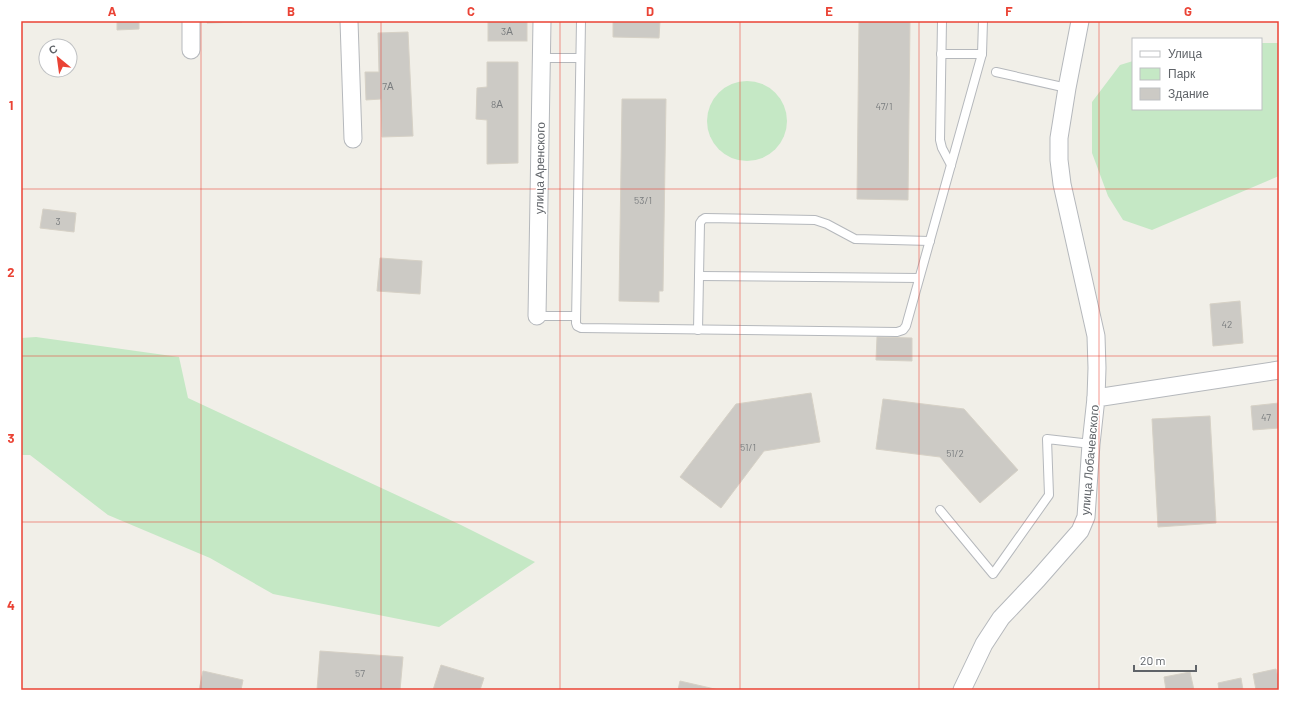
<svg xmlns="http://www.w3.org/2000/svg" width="1300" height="711" font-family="Barlow,sans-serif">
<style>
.green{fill:#c5e8c5}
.building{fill:#cccac5;stroke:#d6d1c6}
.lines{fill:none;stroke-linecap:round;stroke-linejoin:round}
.service-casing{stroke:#b5b8bc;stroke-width:10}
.minor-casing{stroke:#b5b8bc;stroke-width:19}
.service{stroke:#fff;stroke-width:8}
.minor{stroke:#fff;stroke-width:17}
.grid{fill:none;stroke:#ea4335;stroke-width:1;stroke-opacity:0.55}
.labels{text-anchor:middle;stroke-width:3;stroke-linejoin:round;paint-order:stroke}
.number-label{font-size:10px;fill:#7a7d7f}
.street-label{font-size:12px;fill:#5f6368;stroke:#fff}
.neatline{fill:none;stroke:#ea4335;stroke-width:1.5}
.grid-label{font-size:13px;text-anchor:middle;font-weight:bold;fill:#ea4335}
</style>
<rect width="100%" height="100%" fill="#f1efe8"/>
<g class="green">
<path d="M1261 43H1279V176L1152 230 1123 220 1108 196 1092 153V102L1120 65 1133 61V109H1261Z"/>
<circle cx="747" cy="121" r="40"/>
<path d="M36 337 179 357 188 398 461 525 535 562 439 627 273 594 210 558 108 515 30 455H21V338Z"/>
</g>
<g class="building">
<path d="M117 21H139V29L117 30Z"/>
<path d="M207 21H242V22L207 23Z"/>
<rect x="488" y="21" width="39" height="20"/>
<path d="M613 21H660L659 38 613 37Z"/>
<path d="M859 21H910L908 200 857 199Z"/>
<path d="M408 32 413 136 382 137 381 99 366 100 365 72H379L378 33Z"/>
<path d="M487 62H518V163L487 164V120L476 119 477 88 487 87Z"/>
<path d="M622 99H666L663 291H659V302L619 301Z"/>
<path d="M43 209 76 213 74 232 40 228Z"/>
<path d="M380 258 422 261 420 294 377 291Z"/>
<path d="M1240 301 1243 343 1213 346 1210 304Z"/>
<path d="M877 337 912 338V361L876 360Z"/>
<path d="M811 393 820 442 764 451 721 508 680 477 736 404Z"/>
<path d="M883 399 964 409 1018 470 980 503 940 457 876 449Z"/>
<path d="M1279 403V428L1253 430 1251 406Z"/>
<path d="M1210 416 1216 523 1158 527 1152 419Z"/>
<path d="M320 651 403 657 400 690H317Z"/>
<path d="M441 665 484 678 480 690H433Z"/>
<path d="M1276 669 1279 681V690H1256L1253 674Z"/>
<path d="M203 671 243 680 241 690H199Z"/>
<path d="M1190 672 1194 690H1166L1164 677Z"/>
<path d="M1241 678 1243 690H1219L1218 683Z"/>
<path d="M680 681 719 690H678Z"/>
</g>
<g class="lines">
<defs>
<g id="service">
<path d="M581 21 576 323 577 326 581 328 897 332 903 330 906 326 982 54 983 21"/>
<path d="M942 21 940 140 942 148 951 165"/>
<path d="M941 54H982"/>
<path d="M542 58H580"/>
<path d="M996 72 1067 88"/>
<path d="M699 276 919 278"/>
<path d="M537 316H576"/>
<path d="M698 330 700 223 702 220 705 218 815 220 827 224 855 239 930 241"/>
<path d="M940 510 993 574 1049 495 1047 439 1091 444"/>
</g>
<g id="minor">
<path d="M191 21V50"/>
<path d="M349 21 353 139"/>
<path d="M1080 21 1067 88 1059 138V160L1062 184 1096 336 1097 368 1096 398"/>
<path d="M537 316 542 21"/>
<path d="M962 690 984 644 1001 618 1037 580 1080 531 1086 517 1091 444 1096 398 1279 370"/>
</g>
</defs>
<use href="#service" class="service-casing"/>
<use href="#minor" class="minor-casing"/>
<use href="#service" class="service"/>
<use href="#minor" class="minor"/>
</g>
<path class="grid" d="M201 21V690M381 21V690M560 21V690M740 21V690M919 21V690M1099 21V690M21 189H1279M21 356H1279M21 522H1279"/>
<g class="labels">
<g class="number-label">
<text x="507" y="35">3А</text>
<text x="388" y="90">7А</text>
<text x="497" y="108">8А</text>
<text x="884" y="110">47/1</text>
<text x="643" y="204">53/1</text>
<text x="58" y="225">3</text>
<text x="1227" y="328">42</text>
<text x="1266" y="421">47</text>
<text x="748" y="451">51/1</text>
<text x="955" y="457">51/2</text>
<text x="360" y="677">57</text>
</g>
<g class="street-label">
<text transform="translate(540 168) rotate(-89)" y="4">улица Аренского</text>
<text transform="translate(1090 460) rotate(-85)" y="4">улица Лобачевского</text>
</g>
</g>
<rect width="1300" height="711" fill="none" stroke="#ffffff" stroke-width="44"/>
<rect x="1132" y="38" width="130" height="72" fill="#ffffff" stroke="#bfc1c3"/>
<rect x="1140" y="51" width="20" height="6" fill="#ffffff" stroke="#bfc1c3"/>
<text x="1168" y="58" font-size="12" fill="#5f6368">Улица</text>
<rect x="1140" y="68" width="20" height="12" fill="#c5e8c5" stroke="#bfc1c3"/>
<text x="1168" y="78" font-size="12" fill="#5f6368">Парк</text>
<rect x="1140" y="88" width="20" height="12" fill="#cccac5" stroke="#bfc1c3"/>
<text x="1168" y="98" font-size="12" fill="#5f6368">Здание</text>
<g transform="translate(58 58) rotate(331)"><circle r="19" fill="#ffffff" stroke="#bfc1c3"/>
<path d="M0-3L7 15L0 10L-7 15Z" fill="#ea4335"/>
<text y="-6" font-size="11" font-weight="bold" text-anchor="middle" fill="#5f6368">С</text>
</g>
<path d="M1134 665v6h62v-6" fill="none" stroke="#5f6368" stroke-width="2"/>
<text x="1140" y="665" font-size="12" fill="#5f6368" stroke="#ffffff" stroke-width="3" paint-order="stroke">20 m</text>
<rect x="22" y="22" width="1256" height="667" class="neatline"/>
<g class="grid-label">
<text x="112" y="16">A</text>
<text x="291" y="16">B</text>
<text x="471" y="16">C</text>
<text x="650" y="16">D</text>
<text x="829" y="16">E</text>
<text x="1009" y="16">F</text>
<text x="1188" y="16">G</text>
<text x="11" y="110">1</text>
<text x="11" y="277">2</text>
<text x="11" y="443">3</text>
<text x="11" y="610">4</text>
</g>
</svg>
